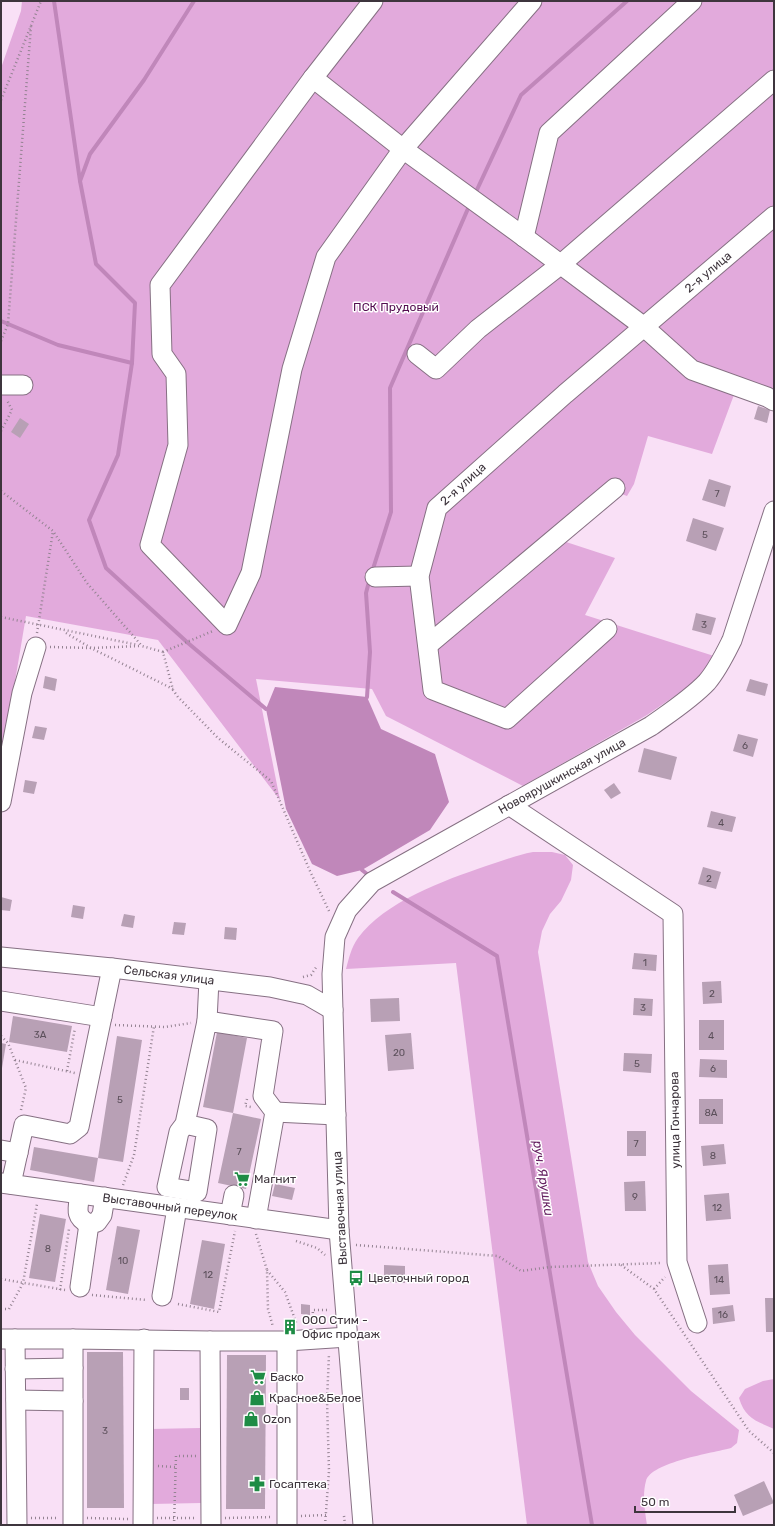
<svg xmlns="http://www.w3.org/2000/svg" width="775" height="1526" font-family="Rubik,sans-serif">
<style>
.green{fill:#e2aadc}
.water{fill:#c087ba}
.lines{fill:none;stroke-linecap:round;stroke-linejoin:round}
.stream{stroke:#c087ba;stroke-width:4}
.building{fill:#b8a0b5}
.minor-casing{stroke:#867083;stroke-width:21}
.path{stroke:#948392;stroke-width:2.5;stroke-dasharray:1 3;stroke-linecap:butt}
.minor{stroke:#fff;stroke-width:19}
.labels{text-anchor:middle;stroke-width:3;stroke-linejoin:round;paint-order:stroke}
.number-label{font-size:10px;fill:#5c505b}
.street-label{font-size:12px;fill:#3e353d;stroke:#fff}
.park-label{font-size:12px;fill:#520b4f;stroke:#fff}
.poi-label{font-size:12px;fill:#3e353d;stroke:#fff;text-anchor:start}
.water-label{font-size:13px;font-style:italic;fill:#682464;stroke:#fff}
</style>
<rect width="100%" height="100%" fill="#f9e0f6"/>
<g class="green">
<path d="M22 1H774V407L735 392 712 454 648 436 634 484 627 496 616 492 560 540 615 558 585 615 714 656 695 682 647 715 523 786 386 716 372 689 256 679 280 800 158 640 26 616 1 764V68L21 11Z"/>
<path d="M533 852H552L565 855 573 865 571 880 561 901 550 914 542 931 538 952 588 1262 598 1286 616 1312 635 1335 691 1391 739 1430 737 1443 731 1448C713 1453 651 1462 646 1481 642 1495 645 1512 647 1525H527L456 963 346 969C349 958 351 948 358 938 384 902 445 880 486 866 502 861 517 855 533 852Z"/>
<path d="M774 1379V1429C756 1421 745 1418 739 1398L745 1389 763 1381Z"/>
<path d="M200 1428 201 1503 151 1504 150 1429Z"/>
</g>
<path class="water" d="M275 687 367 697 381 729 435 754 449 802 430 830 362 870 337 876 312 864 286 809 266 709Z"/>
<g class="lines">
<g class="stream">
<path d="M54 1 80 181"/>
<path d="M194 1 144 80 90 154 80 181 96 264 135 303 132 363 118 455 89 520 106 568 188 643 266 709"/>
<path d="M475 194 521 95 627 1"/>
<path d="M1 321 58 345 132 363"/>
<path d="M372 572 391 512 390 388 470 204"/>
<path d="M367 697 370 652 366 593 370 578"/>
<path d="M362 870 367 874"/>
<path d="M393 892 497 956 592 1525"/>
</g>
</g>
<g class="building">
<path d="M758 406 770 410 767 423 754 419Z"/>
<path d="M20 418 29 424 20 438 11 432Z"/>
<path d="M709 479 731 486 725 507 702 500Z"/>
<path d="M693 518 724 528 716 551 686 541Z"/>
<path d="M696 613 716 618 711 635 692 630Z"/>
<path d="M45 676 57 679 55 691 43 688Z"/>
<path d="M750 679 768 684 765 696 746 691Z"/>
<path d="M35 726 47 728 44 740 32 738Z"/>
<path d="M738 734 758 739 753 757 733 751Z"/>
<path d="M644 748 677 757 671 780 638 772Z"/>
<path d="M25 780 37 782 34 794 23 792Z"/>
<path d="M614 783 621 793 611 799 604 790Z"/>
<path d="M711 811 736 817 732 832 707 827Z"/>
<path d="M703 867 721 872 716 889 698 884Z"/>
<path d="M1 897 12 900 10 911 1 910Z"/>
<path d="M73 905 85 907 83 919 71 917Z"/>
<path d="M124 914 135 916 133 928 121 926Z"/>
<path d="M174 922 186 923 184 935 172 934Z"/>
<path d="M225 927 237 928 236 940 224 939Z"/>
<path d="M634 953 657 955 656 971 632 969Z"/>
<path d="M721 981 722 1003 703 1004 702 982Z"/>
<path d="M399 998 400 1021 371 1022 370 999Z"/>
<path d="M634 998 653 999 652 1016 633 1015Z"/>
<path d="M13 1016 72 1026 67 1052 9 1042Z"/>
<rect x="699" y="1020" width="25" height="30"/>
<path d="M217 1032 247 1038 233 1113 203 1107Z"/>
<path d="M411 1033 414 1069 388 1071 385 1035Z"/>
<path d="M117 1036 142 1040 123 1162 98 1158 94 1182 30 1170 34 1147 98 1158Z"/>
<path d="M1 1043 6 1044 2 1068H1Z"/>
<path d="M624 1053 652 1054 651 1073 623 1071Z"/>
<path d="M700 1059 727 1060V1078L699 1077Z"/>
<rect x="699" y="1099" width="24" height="25"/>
<path d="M233 1113 261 1119 246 1189 218 1183Z"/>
<rect x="627" y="1131" width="19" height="25"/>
<path d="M724 1144 726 1164 703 1166 701 1146Z"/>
<path d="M645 1181 646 1211H625L624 1182Z"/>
<path d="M275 1184 295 1188 292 1200 272 1196Z"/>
<path d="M729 1193 731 1219 706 1221 704 1195Z"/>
<path d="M40 1214 66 1219 55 1282 29 1278Z"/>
<path d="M117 1226 140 1230 128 1294 106 1290Z"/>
<path d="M202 1240 225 1244 214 1309 190 1304Z"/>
<path d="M728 1264 730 1294 710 1295 708 1265Z"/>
<path d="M384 1265 405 1266V1283L384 1282Z"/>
<path d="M765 1298H774V1332H766Z"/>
<path d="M301 1304 310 1305V1315L301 1314Z"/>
<path d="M733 1305 735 1321 713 1324 712 1308Z"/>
<path d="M284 1321H295V1334H285Z"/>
<path d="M87 1352H123L124 1508H87Z"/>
<path d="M227 1355H266L265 1509H226Z"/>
<rect x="180" y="1388" width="9" height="12"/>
<path d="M764 1481 774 1503 743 1516 734 1495Z"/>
</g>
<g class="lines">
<defs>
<g id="minor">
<path d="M373 1 313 78 160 285 162 354 176 374 178 445 150 545 227 625 251 573 292 369 326 257 403 149 532 1"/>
<path d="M313 78 403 149 524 237 643 326 692 370 767 397 774 401"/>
<path d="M524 237 549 133 692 1"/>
<path d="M417 354 436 369 478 329 560 265 774 80"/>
<path d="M1 385H23"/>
<path d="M375 577 419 576"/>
<path d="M607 629 507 719 433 690 419 576 437 508 565 394 774 216"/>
<path d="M428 645 615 488"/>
<path d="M1 802 22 693 36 647"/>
<path d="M509 805 673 914 677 1262 697 1323"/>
<path d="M1 957 112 968 270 987 307 995 333 1010"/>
<path d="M1 1001 102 1017"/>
<path d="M207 1021 209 980"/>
<path d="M275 1112 336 1115"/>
<path d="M185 1124 179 1132 167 1187 197 1192 207 1129 185 1124 207 1021 273 1031 263 1096 275 1112 256 1219"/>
<path d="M1 1150 18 1153"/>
<path d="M1 1183 339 1230"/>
<path d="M11 1184 24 1125 70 1134 79 1127 112 968"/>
<path d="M80 1194C78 1208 74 1217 89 1224L97 1222 102 1215 105 1197"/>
<path d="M230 1215 234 1195"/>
<path d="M80 1287 89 1224"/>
<path d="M162 1296 177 1208"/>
<path d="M1 1339H73"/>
<path d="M15 1339 17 1525"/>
<path d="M210 1341 211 1525"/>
<path d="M15 1369 73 1368"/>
<path d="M16 1400 73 1401"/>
<path d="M73 1525V1339L210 1341H287L348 1337"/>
<path d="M143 1525 144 1339"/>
<path d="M287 1525V1341"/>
<path d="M363 1525 339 1230 332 974 335 937 347 910 372 882 651 726C669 713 691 699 707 682 718 669 725 654 732 640L774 511"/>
</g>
</defs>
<use href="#minor" class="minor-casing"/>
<g class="path">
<path d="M1 100 41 1"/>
<path d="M1 341 8 324 31 26"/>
<path d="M1 431 12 410 7 400"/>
<path d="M1 491 53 531 87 583 142 646 163 652 173 690 178 697 218 738 271 781 310 871 329 911"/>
<path d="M1 617 138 645"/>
<path d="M37 633 53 531"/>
<path d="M66 633 91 648 173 689"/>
<path d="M50 647 91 648 141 646"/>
<path d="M163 652 213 631"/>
<path d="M303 977 311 975 317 966"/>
<path d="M115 1025 165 1027 191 1023"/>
<path d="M1 1036 8 1043 26 1088 21 1110"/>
<path d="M15 1060 75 1073"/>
<path d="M67 1071 75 1028"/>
<path d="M247 1099 245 1106 251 1107"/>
<path d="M123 1185 134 1155 154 1026"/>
<path d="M256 1234 267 1270 268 1309 273 1327"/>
<path d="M296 1241 317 1248 325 1255"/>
<path d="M356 1245 498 1256 521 1271 550 1267 662 1263"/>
<path d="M621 1265 654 1289 749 1431 774 1453"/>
<path d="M267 1270 285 1292 297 1325"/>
<path d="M1 1279 65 1290"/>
<path d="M654 1289 665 1277"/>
<path d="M60 1290 69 1229"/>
<path d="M92 1295 147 1300"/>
<path d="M178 1304 219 1312 235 1231"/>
<path d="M1 1309H9L23 1283 37 1204"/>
<path d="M312 1325 313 1310H330"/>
<path d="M158 1466 176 1467"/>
<path d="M301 1516 326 1515"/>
<path d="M344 1516 345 1525"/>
<path d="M31 1518H58"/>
<path d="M87 1518 128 1519"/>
<path d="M157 1518H196"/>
<path d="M225 1518 272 1517"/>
<path d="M174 1525 176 1456H196"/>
<path d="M325 1525 329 1471 327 1400 329 1354"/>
</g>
<use href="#minor" class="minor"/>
</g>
<defs>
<symbol id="supermarket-bare" viewBox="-9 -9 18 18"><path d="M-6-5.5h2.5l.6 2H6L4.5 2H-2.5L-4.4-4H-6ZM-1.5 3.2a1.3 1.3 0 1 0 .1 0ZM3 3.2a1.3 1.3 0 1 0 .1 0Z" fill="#1e8c45" stroke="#fff" stroke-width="2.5" paint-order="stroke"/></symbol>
<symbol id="bus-bare" viewBox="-9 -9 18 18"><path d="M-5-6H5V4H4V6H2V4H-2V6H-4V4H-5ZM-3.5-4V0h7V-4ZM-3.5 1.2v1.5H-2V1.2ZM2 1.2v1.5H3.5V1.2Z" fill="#1e8c45" stroke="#fff" stroke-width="2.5" paint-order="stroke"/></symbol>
<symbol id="building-bare" viewBox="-9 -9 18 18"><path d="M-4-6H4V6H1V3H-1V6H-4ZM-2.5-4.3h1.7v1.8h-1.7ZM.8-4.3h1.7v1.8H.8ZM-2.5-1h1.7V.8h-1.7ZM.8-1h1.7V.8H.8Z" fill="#1e8c45" stroke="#fff" stroke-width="2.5" paint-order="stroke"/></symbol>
<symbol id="shop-bare" viewBox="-9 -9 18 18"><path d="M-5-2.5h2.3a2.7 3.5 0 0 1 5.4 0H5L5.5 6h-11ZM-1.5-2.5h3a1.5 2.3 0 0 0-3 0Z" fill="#1e8c45" stroke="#fff" stroke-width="2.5" paint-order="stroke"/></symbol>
<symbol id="pharmacy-bare" viewBox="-9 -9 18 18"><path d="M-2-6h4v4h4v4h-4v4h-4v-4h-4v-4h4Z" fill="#1e8c45" stroke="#fff" stroke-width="2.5" paint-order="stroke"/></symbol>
</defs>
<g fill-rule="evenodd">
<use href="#supermarket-bare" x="231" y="1168" width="22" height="22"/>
<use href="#bus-bare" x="345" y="1267" width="22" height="22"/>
<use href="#building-bare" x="279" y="1316" width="22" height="22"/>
<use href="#supermarket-bare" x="247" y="1366" width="22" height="22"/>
<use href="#shop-bare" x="246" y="1387" width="22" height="22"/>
<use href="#shop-bare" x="240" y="1408" width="22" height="22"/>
<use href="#pharmacy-bare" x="246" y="1473" width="22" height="22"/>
</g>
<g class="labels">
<g class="number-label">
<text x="717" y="497">7</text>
<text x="705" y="538">5</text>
<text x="704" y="628">3</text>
<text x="745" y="749">6</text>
<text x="721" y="826">4</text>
<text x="709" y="882">2</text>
<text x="645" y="966">1</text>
<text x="712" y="997">2</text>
<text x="643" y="1011">3</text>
<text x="40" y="1038">3А</text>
<text x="711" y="1039">4</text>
<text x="399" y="1056">20</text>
<text x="637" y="1067">5</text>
<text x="713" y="1072">6</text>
<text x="120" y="1103">5</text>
<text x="711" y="1116">8А</text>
<text x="636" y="1147">7</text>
<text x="239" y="1155">7</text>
<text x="713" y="1159">8</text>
<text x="635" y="1200">9</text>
<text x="717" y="1211">12</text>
<text x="48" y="1252">8</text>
<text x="123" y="1264">10</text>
<text x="208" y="1278">12</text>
<text x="719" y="1283">14</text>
<text x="723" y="1318">16</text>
<text x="105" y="1434">3</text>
</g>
<g class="street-label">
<text transform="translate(708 272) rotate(-40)" y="4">2-я улица</text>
<text transform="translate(463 484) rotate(-42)" y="4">2-я улица</text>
<text transform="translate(562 776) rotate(-29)" y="4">Новоярушкинская улица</text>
<text transform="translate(169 975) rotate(7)" y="4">Сельская улица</text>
<text transform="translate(675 1120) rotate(-91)" y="4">улица Гончарова</text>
<text transform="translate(170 1207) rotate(8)" y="4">Выставочный переулок</text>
<text transform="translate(340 1208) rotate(-93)" y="4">Выставочная улица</text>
</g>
<g class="park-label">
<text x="396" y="311">ПСК Прудовый</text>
</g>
<g class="poi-label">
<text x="254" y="1183">Магнит</text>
<text x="368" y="1282">Цветочный город</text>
<text x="302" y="1324">ООО Стим -<tspan x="302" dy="14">Офис продаж</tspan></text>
<text x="270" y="1381">Баско</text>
<text x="269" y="1402">Красное&amp;Белое</text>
<text x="263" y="1423">Ozon</text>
<text x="269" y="1488">Госаптека</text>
</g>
<g class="water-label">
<text transform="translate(544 1178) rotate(81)" y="5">руч. Ярушки</text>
</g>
</g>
<rect width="775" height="1526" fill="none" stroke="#3e353d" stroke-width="4"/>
<path d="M635 1506v6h100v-6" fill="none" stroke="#3e353d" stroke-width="2"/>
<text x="641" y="1506" font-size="12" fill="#3e353d" stroke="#ffffff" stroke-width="3" paint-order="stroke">50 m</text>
</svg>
